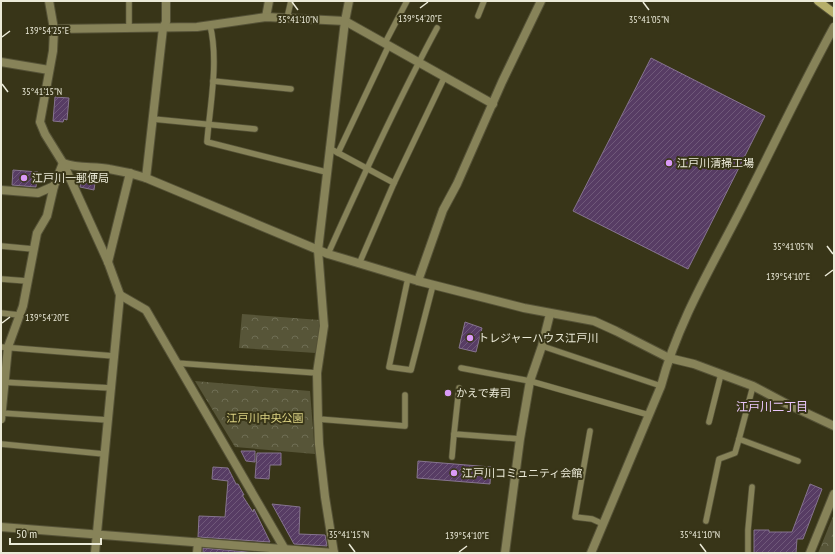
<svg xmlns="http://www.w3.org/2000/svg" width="835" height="554" font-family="'PT Sans Narrow','Noto Sans JP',sans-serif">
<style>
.park{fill:url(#park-crowns)}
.building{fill:url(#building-hatch);stroke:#86748f}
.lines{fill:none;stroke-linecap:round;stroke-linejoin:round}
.service-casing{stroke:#555237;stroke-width:7}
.minor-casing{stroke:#555237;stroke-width:10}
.tertiary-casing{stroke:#555237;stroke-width:10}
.secondary-casing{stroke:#555237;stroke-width:10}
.service{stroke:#878359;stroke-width:5.5}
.minor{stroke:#878359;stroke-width:8}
.tertiary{stroke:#878359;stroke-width:8}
.secondary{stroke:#b6af6a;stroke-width:8}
.ticks{fill:none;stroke:#ebead8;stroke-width:1.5}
.poi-dot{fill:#da9af7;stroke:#383518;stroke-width:1.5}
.labels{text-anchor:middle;stroke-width:4;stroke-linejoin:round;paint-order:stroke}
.poi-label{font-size:11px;fill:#ebead8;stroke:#383518;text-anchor:start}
.park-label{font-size:11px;fill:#dcd383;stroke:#383518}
.neighbourhood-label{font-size:12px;fill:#e9c6fa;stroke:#383518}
.ticks-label{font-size:10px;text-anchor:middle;fill:#ebead8;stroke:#383518;stroke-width:4;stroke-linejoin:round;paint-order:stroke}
</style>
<defs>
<pattern id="park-crowns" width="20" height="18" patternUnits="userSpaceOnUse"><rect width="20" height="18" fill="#575538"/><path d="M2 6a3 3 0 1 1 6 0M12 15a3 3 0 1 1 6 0" fill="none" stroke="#6f6e54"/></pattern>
<pattern id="building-hatch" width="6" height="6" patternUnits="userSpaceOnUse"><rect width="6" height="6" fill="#573c64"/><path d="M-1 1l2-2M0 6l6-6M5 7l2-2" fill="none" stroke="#6f5879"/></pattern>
</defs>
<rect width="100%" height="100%" fill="#383518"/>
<g class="park">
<path d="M242 314 320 320 316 353 239 348Z"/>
<path d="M195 381 310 391 315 454 235 447Z"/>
<path d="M834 514V553H818Z"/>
</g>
<g class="building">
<path d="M651 58 765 116 688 269 573 211Z"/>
<path d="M55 97 69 98 67 120 64 119 63 122 53 121Z"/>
<path d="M13 170 38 172 36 187 12 185Z"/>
<path d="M83 174 96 176 94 190 80 187Z"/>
<path d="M465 322 482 328 476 352 459 348Z"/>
<path d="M241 451H255V462L246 461Z"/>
<path d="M257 453H281V465H270L269 479 255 478Z"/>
<path d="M418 461 491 467 490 484 417 478Z"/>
<path d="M213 467 228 468 236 484H238L244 495H242L253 512 254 509 270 542 198 537 199 516 225 517 228 481 212 479Z"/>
<path d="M810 484 822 489 803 539H797L796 553H754V530H769V532H792Z"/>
<path d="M272 504 300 507 299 534 325 535 327 546 294 544Z"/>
<path d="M203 548 258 553H203Z"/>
</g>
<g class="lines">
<defs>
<g id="service">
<path d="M129 1V28"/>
<path d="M478 16 484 1"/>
<path d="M287 18 291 1"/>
<path d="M210 25C219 61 210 105 207 142L326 172"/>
<path d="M385 43 407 1"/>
<path d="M213 81 291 89"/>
<path d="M153 119 255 129"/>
<path d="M329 148 394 183"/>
<path d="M338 153 389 45"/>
<path d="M1 246 33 249"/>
<path d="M328 254C362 178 397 102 437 28"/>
<path d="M359 264 394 183 445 76"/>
<path d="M408 278 389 367 411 370 433 285"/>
<path d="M1 279 27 281"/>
<path d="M1 313 19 315"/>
<path d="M542 346 661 386"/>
<path d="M1 347 114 356"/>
<path d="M176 363 317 373"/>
<path d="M461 368 530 381 649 415"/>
<path d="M1 382 111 388"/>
<path d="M753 386 739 439 798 461"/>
<path d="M1 413 108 420"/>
<path d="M318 419 405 426V395"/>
<path d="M709 422 721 374"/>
<path d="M590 431 575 517 592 519 603 524"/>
<path d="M454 434 459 388"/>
<path d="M1 444 104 454"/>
<path d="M452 457 454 434 520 439"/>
<path d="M706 521 719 459 735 453 739 439"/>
<path d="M748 553V530L752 487"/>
</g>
<g id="minor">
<path d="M49 1 54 29 53 51 40 122 45 134 63 163 108 262 120 295 146 310 287 553"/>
<path d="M266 17 269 1"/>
<path d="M54 29 197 27 266 17 345 21 493 104"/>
<path d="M1 62 49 70"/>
<path d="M146 178 163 28 166 22V1"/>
<path d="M1 190 38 193 54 186"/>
<path d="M108 262 130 173"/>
<path d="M418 281 443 210 457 184 502 82 541 1"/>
<path d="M1 419 8 347 23 306 37 233 47 216 54 186 63 163C78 169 94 166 109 169 122 171 134 174 146 178L328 254 418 281 524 308 594 321 616 331 669 358 694 364 753 386 787 404 834 426"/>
<path d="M1 527 334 553"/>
<path d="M95 553 120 295"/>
<path d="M197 553 198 542"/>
<path d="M334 553 325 497 319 444 318 419 317 373 324 326 318 250 345 21 349 1"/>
<path d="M505 553 520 439 530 381 542 346 550 314"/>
</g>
<g id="tertiary">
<path d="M591 553 661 386C677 325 709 271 738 215 770 153 800 89 834 27"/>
<path d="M810 553 834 494"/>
</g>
<path id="secondary" d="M818 1 834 13"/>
</defs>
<use href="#service" class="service-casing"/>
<use href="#minor" class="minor-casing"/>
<use href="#tertiary" class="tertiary-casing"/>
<use href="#secondary" class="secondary-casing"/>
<use href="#service" class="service"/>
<use href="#minor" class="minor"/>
<use href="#tertiary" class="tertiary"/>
<use href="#secondary" class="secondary"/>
</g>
<path class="ticks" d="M292 2 298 10M643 2 649 10M420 8 428 2M2 37 10 31M2 84 8 92M827 246 833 254M825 276 833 270M2 323 10 317M349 544 355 552M700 544 706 552M459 552 467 546"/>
<g class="poi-dot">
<circle cx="669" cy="163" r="4"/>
<circle cx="24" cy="178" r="4"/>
<circle cx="470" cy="338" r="4"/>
<circle cx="448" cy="393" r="4"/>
<circle cx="454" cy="473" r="4"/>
</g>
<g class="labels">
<g class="poi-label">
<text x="677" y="167">江戸川清掃工場</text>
<text x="32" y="182">江戸川一郵便局</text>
<text x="478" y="342">トレジャーハウス江戸川</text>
<text x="456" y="397">かえで寿司</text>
<text x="462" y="477">江戸川コミュニティ会館</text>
</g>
<g class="park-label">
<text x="265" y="422">江戸川中央公園</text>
</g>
<g class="neighbourhood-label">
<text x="772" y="411">江戸川二丁目</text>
</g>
</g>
<g class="ticks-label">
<text x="420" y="22">139°54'20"E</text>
<text x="298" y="23">35°41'10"N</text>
<text x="649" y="23">35°41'05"N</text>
<text x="47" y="34">139°54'25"E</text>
<text x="42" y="95">35°41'15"N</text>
<text x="793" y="250">35°41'05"N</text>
<text x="788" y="280">139°54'10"E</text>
<text x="47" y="321">139°54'20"E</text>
<text x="349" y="538">35°41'15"N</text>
<text x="700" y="538">35°41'10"N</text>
<text x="467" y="539">139°54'10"E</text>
</g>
<rect width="835" height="554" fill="none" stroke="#ebead8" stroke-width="4"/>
<path d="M10 538v6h91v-6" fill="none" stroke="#ebead8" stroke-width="2"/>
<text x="16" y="538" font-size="12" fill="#ebead8" stroke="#383518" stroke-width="3" paint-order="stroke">50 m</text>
</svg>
